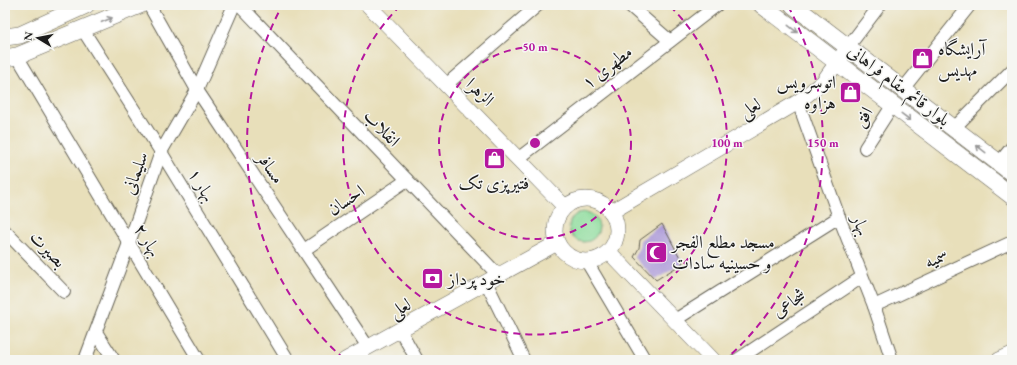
<svg xmlns="http://www.w3.org/2000/svg" width="1017" height="365" font-family="'EB Garamond',Amiri,serif">
<style>
.green{fill:#8adb9a;stroke:#537c5b}
.building{fill:#ac9ad8}
.lines{fill:none;stroke-linecap:round;stroke-linejoin:round}
.minor-casing{stroke:#636053;stroke-width:14}
.tertiary-casing{stroke:#636053;stroke-width:16}
.secondary-casing{stroke:#636053;stroke-width:18}
.minor{stroke:#fff;stroke-width:12}
.tertiary{stroke:#fff;stroke-width:15}
.secondary{stroke:#fff;stroke-width:17}
.oneway{stroke:#999}
.ring{fill:none;stroke:#b5179e;stroke-width:2;stroke-dasharray:7 5}
.labels{text-anchor:middle;stroke-width:3;stroke-linejoin:round;paint-order:stroke}
.poi-label{font-size:18px;fill:#1c1c1c;stroke:#f6f6f2;text-anchor:start}
.street-label{font-size:18px;fill:#1c1c1c;stroke:#f6f6f2}
.centre{fill:#b5179e;stroke:#f6f6f2;stroke-width:2}
.ring-label{font-size:12px;text-anchor:middle;font-weight:bold;fill:#b5179e;stroke:#f6f6f2;stroke-width:3;stroke-linejoin:round;paint-order:stroke}
</style>
<rect width="100%" height="100%" fill="#f6f6f2"/>
<filter id="ink" filterUnits="userSpaceOnUse"><feTurbulence type="fractalNoise" baseFrequency=".025" numOctaves="2"/><feDisplacementMap in="SourceGraphic" scale="8" xChannelSelector="R" yChannelSelector="G"/><feConvolveMatrix kernelMatrix="1 2 1 2 8 2 1 2 1" color-interpolation-filters="sRGB"/></filter>
<filter id="wash" filterUnits="userSpaceOnUse"><feTurbulence type="fractalNoise" baseFrequency=".012" numOctaves="4" result="noise"/><feDisplacementMap in="SourceGraphic" scale="16" xChannelSelector="R" yChannelSelector="G"/><feGaussianBlur stdDeviation="0.9" result="paint"/><feColorMatrix in="noise" values="0 0 0 0 0 0 0 0 0 0 0 0 0 0 0 0 0 1.4 0 .05"/><feComposite in="paint" operator="in"/></filter>
<g filter="url(#wash)">
<rect width="100%" height="100%" fill="#e8dfba"/>
<circle class="green" cx="584" cy="227" r="15"/>
<g id="blocks">
<path class="building" d="M662 224 683 263 656 280 634 257 639 248 640 240Z"/>
</g>
</g>
<g filter="url(#ink)">
<use href="#blocks" fill-opacity="0" stroke="#636053" stroke-width="1"/>
<g class="lines">
<defs>
<g id="minor">
<path d="M149 5 197 90 368 347"/>
<path d="M240 5 498 275"/>
<path d="M629 5 670 41"/>
<path d="M83 30 161 152 288 360"/>
<path d="M848 47 880 5"/>
<path d="M17 56 199 360"/>
<path d="M446 85 538 5"/>
<path d="M903 89 970 5"/>
<path d="M798 102 839 217 874 306 892 360"/>
<path d="M954 128 1012 70"/>
<path d="M865 148 892 106"/>
<path d="M519 158 717 5"/>
<path d="M999 163 1012 147"/>
<path d="M5 231 64 292"/>
<path d="M304 250 407 180"/>
<path d="M587 262 645 360"/>
<path d="M486 282 524 360"/>
<path d="M874 306 1012 242"/>
<path d="M675 320 839 217"/>
<path d="M400 330 417 360"/>
<path d="M96 332 114 360"/>
<path d="M85 360 129 243 161 152 197 90 234 5"/>
<path d="M737 360 862 277"/>
</g>
<g id="tertiary">
<path d="M368 5 565 207"/>
<circle cx="586" cy="230" r="31"/>
<path d="M611 212 798 102 823 82 848 47"/>
<path d="M609 252 713 360"/>
<path d="M345 360 557 243"/>
<path d="M999 360 1012 354"/>
</g>
<g id="secondary">
<path d="M762 5 1012 196"/>
<path d="M793 5 1012 173"/>
<path d="M5 37 20 35 86 5"/>
<path d="M5 58 17 56 140 5"/>
</g>
</defs>
<use href="#minor" class="minor-casing"/>
<use href="#tertiary" class="tertiary-casing"/>
<use href="#secondary" class="secondary-casing"/>
<use href="#minor" class="minor"/>
<use href="#tertiary" class="tertiary"/>
<use href="#secondary" class="secondary"/>
</g>
<defs><path id="oneway-shaft" d="M-6 0H5M1.5-3L5.5 0L1.5 3" fill="none" stroke-width="1.6" stroke-linecap="round" stroke-linejoin="round"/></defs>
<g class="oneway">
<use href="#oneway-shaft" transform="translate(107 20) rotate(-23)"/>
<use href="#oneway-shaft" transform="translate(793 29) rotate(38)"/>
<use href="#oneway-shaft" transform="translate(906 117) rotate(37)"/>
<use href="#oneway-shaft" transform="translate(981 149) rotate(-142)"/>
</g>
</g>
<g class="ring">
<circle cx="535" cy="143" r="96"/>
<path d="M670 6A192 192 0 1 1 400 6"/>
<path d="M344 359A288 288 0 0 1 282 6M788 6A288 288 0 0 1 726 359"/>
</g>
<defs>
<symbol id="shop-square" viewBox="-11 -11 22 22"><rect x="-9" y="-9" width="18" height="18" rx="4" fill="#b5179e" stroke="#f6f6f2"/><path d="M-5-2.5h2.3a2.7 3.5 0 0 1 5.4 0H5L5.5 6h-11ZM-1.5-2.5h3a1.5 2.3 0 0 0-3 0Z" fill="#fff"/></symbol>
<symbol id="mosque-square" viewBox="-11 -11 22 22"><rect x="-9" y="-9" width="18" height="18" rx="4" fill="#b5179e" stroke="#f6f6f2"/><path d="M3.5-4.9A6 6 0 1 0 3.5 4.9A5 5 0 1 1 3.5-4.9Z" fill="#fff"/></symbol>
<symbol id="bank-square" viewBox="-11 -11 22 22"><rect x="-9" y="-9" width="18" height="18" rx="4" fill="#b5179e" stroke="#f6f6f2"/><path d="M-6-4H6V4H-6ZM0-2.3a2.3 2.3 0 1 0 0 4.6a2.3 2.3 0 1 0 0-4.6Z" fill="#fff"/></symbol>
</defs>
<g fill-rule="evenodd">
<use href="#shop-square" x="910" y="46" width="25" height="25"/>
<use href="#shop-square" x="838" y="80" width="25" height="25"/>
<use href="#shop-square" x="482" y="146" width="25" height="25"/>
<use href="#mosque-square" x="644" y="240" width="25" height="25"/>
<use href="#bank-square" x="420" y="266" width="25" height="25"/>
</g>
<g class="labels">
<g class="poi-label">
<text x="938" y="55">آرایشگاه<tspan x="938" dy="21">مهدیس</tspan></text>
<text x="836" y="88" text-anchor="end">اتوسرویس<tspan x="836" dy="21">هزاوه</tspan></text>
<text x="494" y="189" text-anchor="middle">فتیرپزی تک</text>
<text x="672" y="248">مسجد مطلع الفجر<tspan x="672" dy="21">و حسینیه سادات</tspan></text>
<text x="448" y="285">خود پرداز</text>
</g>
<g class="street-label">
<text transform="translate(607 67) rotate(-38)" y="6">مطهری ۱</text>
<text transform="translate(899 85) rotate(37)" y="6">بلوار قائم مقام فراهانی</text>
<text transform="translate(480 92) rotate(45)" y="6">الزهرا</text>
<text transform="translate(750 108) rotate(-31)" y="6">لعلی</text>
<text transform="translate(863 117) rotate(-58)" y="6">افق</text>
<text transform="translate(382 128) rotate(46)" y="6">انقلاب</text>
<text transform="translate(271 168) rotate(56)" y="6">مسافر</text>
<text transform="translate(135 173) rotate(-70)" y="6">سلیمانی</text>
<text transform="translate(202 185) rotate(59)" y="6">بهار ۱</text>
<text transform="translate(346 200) rotate(-34)" y="6">احسان</text>
<text transform="translate(861 225) rotate(69)" y="6">بهار</text>
<text transform="translate(148 240) rotate(59)" y="6">بهار ۲</text>
<text transform="translate(48 249) rotate(46)" y="6">بصیرت</text>
<text transform="translate(936 258) rotate(-25)" y="6">سمیه</text>
<text transform="translate(789 303) rotate(-34)" y="6">شجاعی</text>
<text transform="translate(400 308) rotate(-29)" y="6">لعلی</text>
</g>
</g>
<circle cx="535" cy="143" r="6" class="centre"/>
<g class="ring-label">
<text x="535" y="51">50 m</text>
<text x="727" y="147">100 m</text>
<text x="823" y="147">150 m</text>
</g>
<rect width="1017" height="365" fill="none" stroke="#f6f6f2" stroke-width="20"/>
<g transform="translate(38 38) rotate(280)" stroke="#f6f6f2" stroke-width="3" paint-order="stroke">
<path d="M0-3L7 15L0 10L-7 15Z" fill="#1c1c1c"/>
<text y="-6" font-size="11" font-weight="bold" text-anchor="middle" fill="#1c1c1c">N</text>
</g>
</svg>
